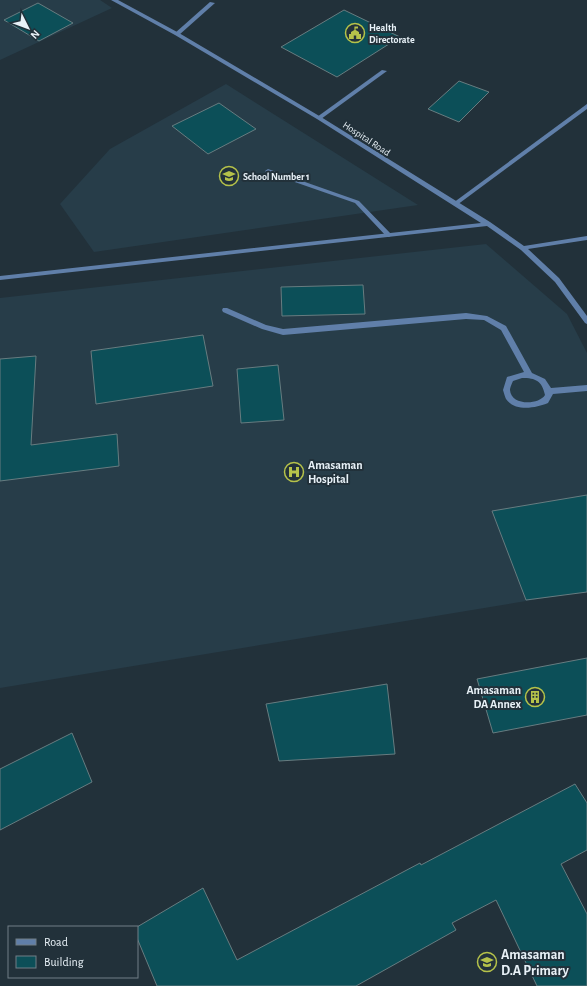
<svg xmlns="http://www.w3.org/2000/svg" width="587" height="986" font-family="'Alegreya Sans',sans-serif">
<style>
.built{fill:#273d49}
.building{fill:#0c4f58;stroke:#677c80}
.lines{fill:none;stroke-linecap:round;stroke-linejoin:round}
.service{fill:#607fa9;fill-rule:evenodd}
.minor{fill:#607fa9;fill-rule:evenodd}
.labels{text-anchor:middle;stroke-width:4;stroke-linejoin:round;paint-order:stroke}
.far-poi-label{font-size:10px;font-weight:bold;fill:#e8f1f7;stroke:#22313a;text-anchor:start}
.far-street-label{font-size:10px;fill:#e8f1f7;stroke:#22313a}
.poi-label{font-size:12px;font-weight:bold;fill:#e8f1f7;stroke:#22313a;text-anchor:start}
.near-poi-label{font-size:14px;font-weight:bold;fill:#e8f1f7;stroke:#22313a;text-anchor:start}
</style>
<rect width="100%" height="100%" fill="#22313a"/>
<g class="built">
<path d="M0 0H100L112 8 0 60Z"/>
<path d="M226 84 418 205 94 252 60 204 110 149Z"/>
<path d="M486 244 567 314 587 353V591L0 688V298Z"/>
</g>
<g class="building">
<path d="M38 3 73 23 39 41 4 20Z"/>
<path d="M344 10 400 37 337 77 281 47Z"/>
<path d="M459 81 489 92 459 122 428 109Z"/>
<path d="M219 103 256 129 208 154 172 126Z"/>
<path d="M363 285 365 314 282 316 281 287Z"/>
<path d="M203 335 213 386 96 404 91 351Z"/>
<path d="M36 356 31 445 117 434 119 466 0 481V359Z"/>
<path d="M278 365 284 420 241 423 237 369Z"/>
<path d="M587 495V592L526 600 492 511Z"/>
<path d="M587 658V715L493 733 477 679Z"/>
<path d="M387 684 395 754 279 761 266 704Z"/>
<path d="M72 733 92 782 0 830V769Z"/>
<path d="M575 784 587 803V850L561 864 587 914V986H537L496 900 452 923 456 930 356 986H157L137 938V927L203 888 237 960 420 863 421 865Z"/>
</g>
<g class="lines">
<g class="service">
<path d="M210 2 215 3 179 35H175V33Z"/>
<path d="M382 70 387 71 321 119H317V117Z"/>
<path d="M587 104V109L457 205H453V203Z"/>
<path d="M268 169 359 201 392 235 389 237H387L355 203 266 172 265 171Z"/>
<path d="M223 308H227L266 325 283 329 466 313 487 316 506 326 532 373 545 379 551 388 587 385V391L553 394 548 403C536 408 515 412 506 399 505 397 504 393 503 390L507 377 524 372 501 330 484 320 466 319 283 335 262 329 223 312 222 310ZM522 378C536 378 542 381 545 395 539 405 511 406 510 390 510 388 512 383 513 381Z"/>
</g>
<path class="minor" d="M111 0H118L179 33 321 117 490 222 524 246 587 236V240L528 249 559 278 587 316V324L585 323 555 282 521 250 487 226 0 280V276L481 223 317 119 175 35Z"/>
</g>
<defs>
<symbol id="civic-ring" viewBox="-11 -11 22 22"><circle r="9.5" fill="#22313a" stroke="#b5c24a" stroke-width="1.5"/><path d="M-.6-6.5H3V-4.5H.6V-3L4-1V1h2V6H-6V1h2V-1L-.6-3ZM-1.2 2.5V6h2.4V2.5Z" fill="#b5c24a"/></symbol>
<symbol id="school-ring" viewBox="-11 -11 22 22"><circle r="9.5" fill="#22313a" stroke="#b5c24a" stroke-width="1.5"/><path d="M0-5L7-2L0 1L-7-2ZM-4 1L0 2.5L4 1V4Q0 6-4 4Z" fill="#b5c24a"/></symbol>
<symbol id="hospital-ring" viewBox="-11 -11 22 22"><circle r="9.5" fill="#22313a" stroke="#b5c24a" stroke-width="1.5"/><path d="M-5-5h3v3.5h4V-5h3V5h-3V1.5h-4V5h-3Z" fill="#b5c24a"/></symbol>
<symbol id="building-ring" viewBox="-11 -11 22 22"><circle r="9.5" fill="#22313a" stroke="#b5c24a" stroke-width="1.5"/><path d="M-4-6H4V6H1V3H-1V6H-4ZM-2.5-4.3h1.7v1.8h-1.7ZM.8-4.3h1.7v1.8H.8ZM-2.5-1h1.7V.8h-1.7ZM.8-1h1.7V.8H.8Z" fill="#b5c24a"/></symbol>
</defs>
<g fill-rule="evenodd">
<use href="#civic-ring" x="344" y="22" width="22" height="22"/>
<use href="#school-ring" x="218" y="165" width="22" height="22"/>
<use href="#hospital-ring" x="283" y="461" width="22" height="22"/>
<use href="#building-ring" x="524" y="686" width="22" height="22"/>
<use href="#school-ring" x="476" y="951" width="22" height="22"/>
</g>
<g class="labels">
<g class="far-poi-label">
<text x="369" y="31">Health<tspan x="369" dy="12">Directorate</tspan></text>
<text x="243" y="180">School Number 1</text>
</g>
<g class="far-street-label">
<text transform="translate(367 138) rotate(33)" y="4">Hospital Road</text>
</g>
<g class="poi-label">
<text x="308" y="469">Amasaman<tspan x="308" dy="14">Hospital</tspan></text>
<text x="521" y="694" text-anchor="end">Amasaman<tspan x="521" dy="14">DA Annex</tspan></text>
</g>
<g class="near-poi-label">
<text x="501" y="959">Amasaman<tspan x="501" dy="16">D.A Primary</tspan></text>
</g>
</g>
<rect x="8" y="926" width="130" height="52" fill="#22313a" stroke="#717e86"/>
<rect x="16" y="939" width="20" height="6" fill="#607fa9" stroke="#717e86"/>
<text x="44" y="946" font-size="12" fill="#e8f1f7">Road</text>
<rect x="16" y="956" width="20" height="12" fill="#0c4f58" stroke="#717e86"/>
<text x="44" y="966" font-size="12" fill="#e8f1f7">Building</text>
<g transform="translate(28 28) rotate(132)" stroke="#22313a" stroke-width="3" paint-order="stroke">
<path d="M0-3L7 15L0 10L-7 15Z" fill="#e8f1f7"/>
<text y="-6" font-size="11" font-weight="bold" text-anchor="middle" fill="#e8f1f7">N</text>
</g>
</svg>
